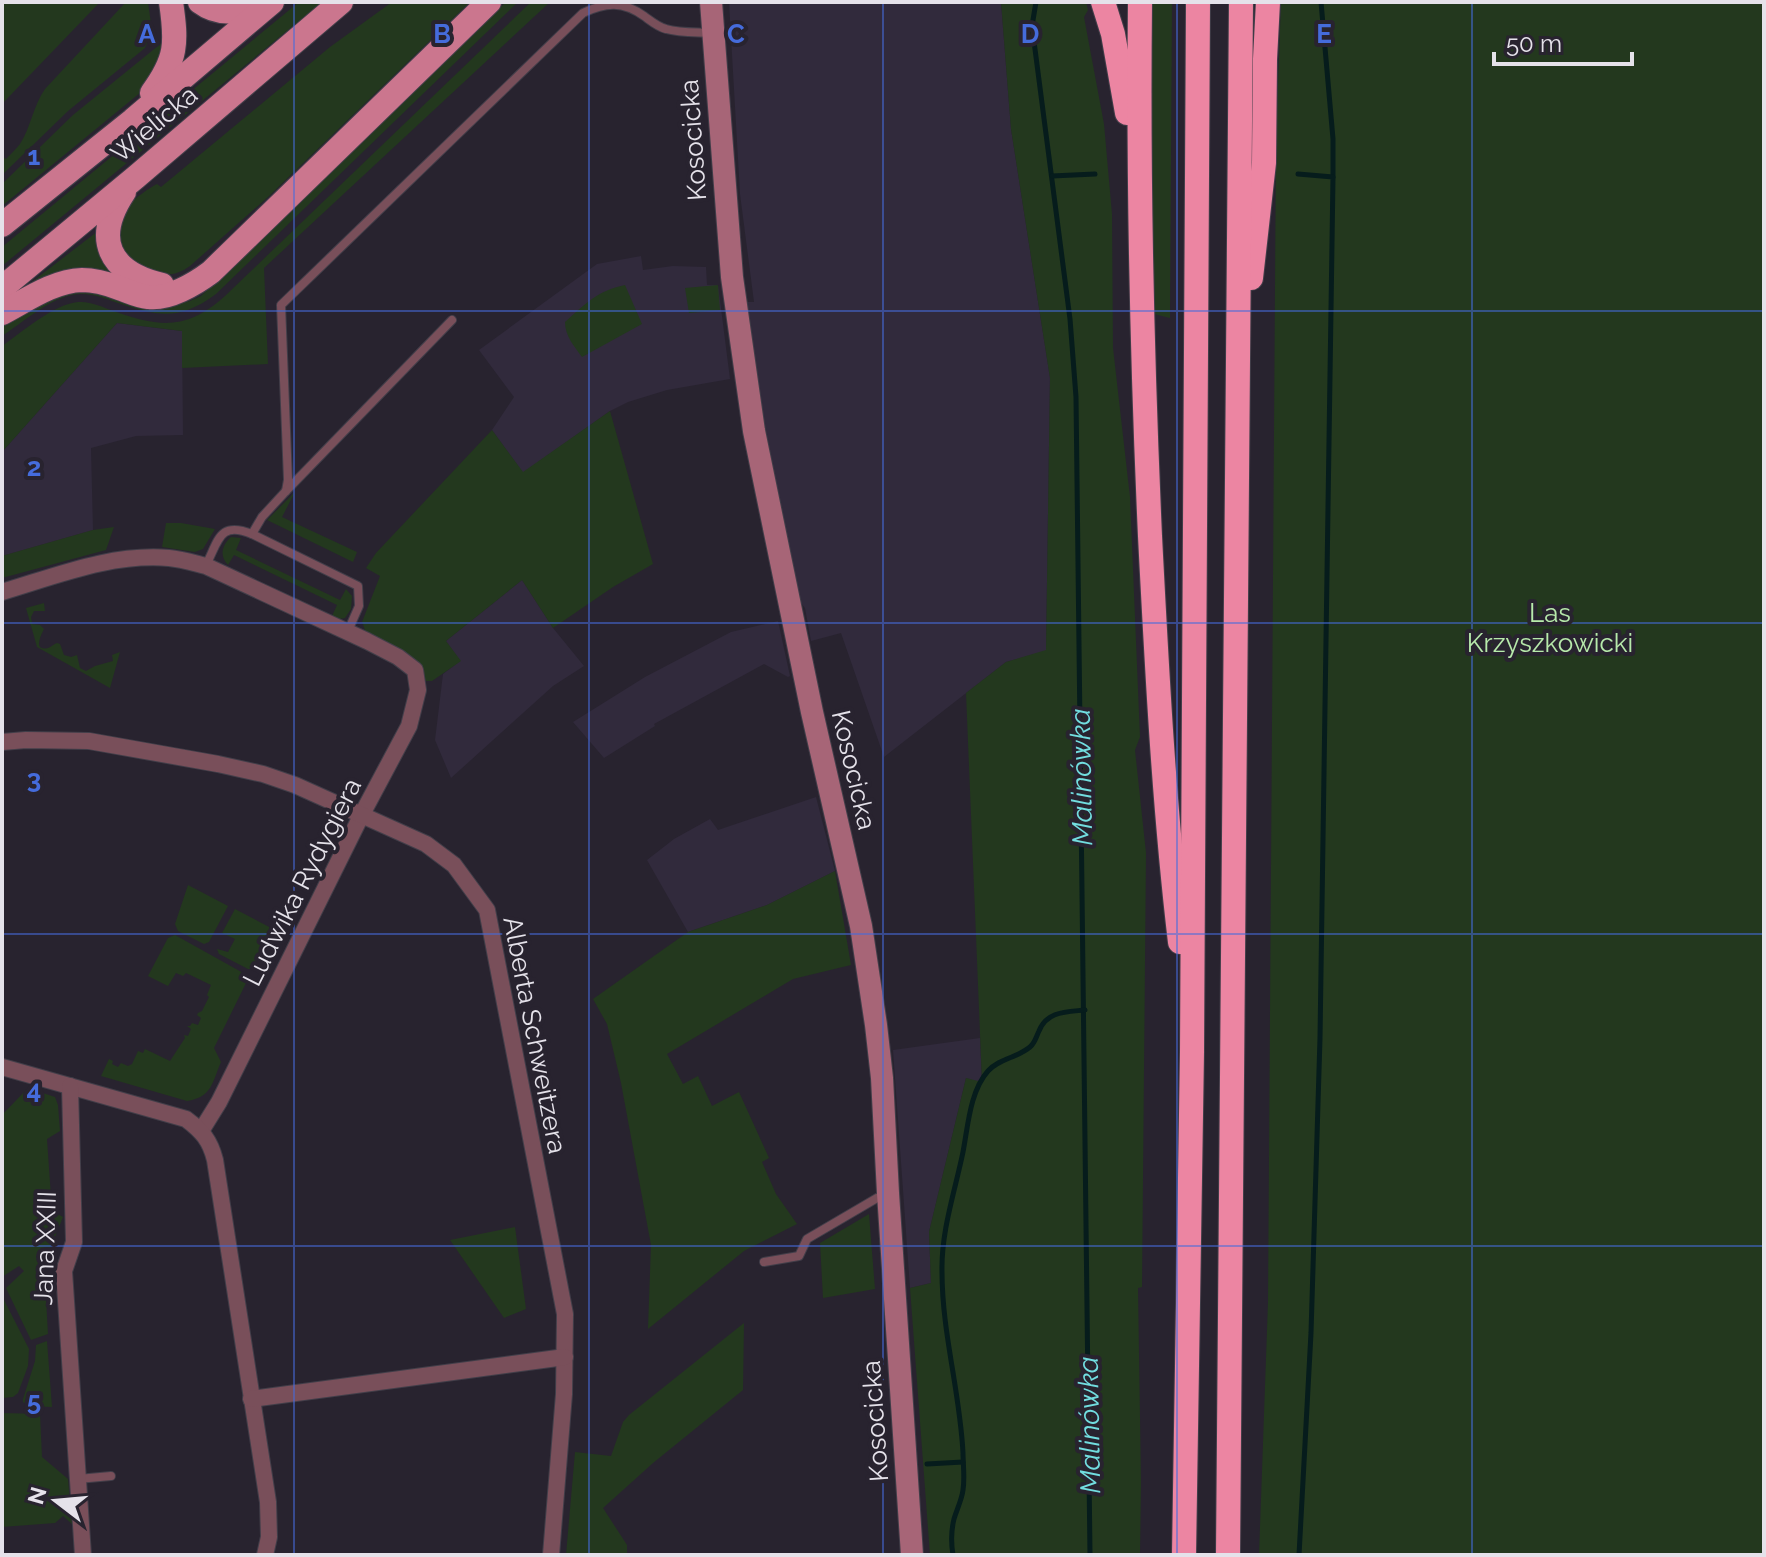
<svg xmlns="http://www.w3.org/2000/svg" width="1766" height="1557" font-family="Raleway,sans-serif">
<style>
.built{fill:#312a3c}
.green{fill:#23381e}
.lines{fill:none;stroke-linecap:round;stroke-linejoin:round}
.stream{stroke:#061c1c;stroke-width:5}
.lane-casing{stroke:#423e49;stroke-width:10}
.street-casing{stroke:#423e49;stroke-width:18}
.secondary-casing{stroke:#423e49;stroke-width:24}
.primary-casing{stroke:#423e49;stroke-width:26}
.highway-casing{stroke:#423e49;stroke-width:26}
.lane{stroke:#794f5a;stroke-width:8}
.street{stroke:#794f5a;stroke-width:16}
.secondary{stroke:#a76577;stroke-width:22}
.primary{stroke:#cb768e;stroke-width:24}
.highway{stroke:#ec85a2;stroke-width:24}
.grid{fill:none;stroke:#456cdc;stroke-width:2;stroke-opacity:0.55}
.labels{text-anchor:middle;stroke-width:8;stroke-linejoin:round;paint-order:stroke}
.street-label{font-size:26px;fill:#e5e2ea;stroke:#28232f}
.park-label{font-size:26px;fill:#b7eaab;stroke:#28232f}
.water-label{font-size:28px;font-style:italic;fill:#72dee0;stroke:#28232f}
.grid-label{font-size:26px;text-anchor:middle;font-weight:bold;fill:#456cdc;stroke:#28232f;stroke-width:8;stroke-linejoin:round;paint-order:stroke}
</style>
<rect width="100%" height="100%" fill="#28232f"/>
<g class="built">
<path d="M729 2H1001L1011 129 1050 378 1046 651 1006 662 884 757 841 633 811 641 805 608 800 602 763 416 746 302H754L740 194Z"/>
<path d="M641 256 643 270 673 266 706 267 707 285H718L730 379 667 390 628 402 610 411 523 473 492 430 514 397 479 350 597 264Z"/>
<path d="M117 323 182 331 183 435 136 436 91 448 93 530 2 556V452Z"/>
<path d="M522 580 553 628 584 666 553 686 451 778 435 740 443 674 460 661 446 641Z"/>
<path d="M778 621 790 676 788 677 764 664 654 724 655 726 604 758 573 722 645 677 731 632Z"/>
<path d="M816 797 835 871 767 905 688 932 647 860 674 839 710 819 718 830Z"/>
<path d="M980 1038 982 1083 966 1078 929 1232 931 1283 910 1288 893 1050Z"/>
</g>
<g class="green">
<path d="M2 2H100L2 104Z"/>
<path d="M126 2H148L152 31 145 48 68 111 2 175V156L6 159C11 154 16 149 20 144 31 127 33 106 45 89Z"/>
<path d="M299 2H322L2 266V247Z"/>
<path d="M392 2H470L268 197 190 266C164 285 145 268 121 255 120 245 116 230 118 220 120 208 147 189 157 184L161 187 330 47Z"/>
<path d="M506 2H518L216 294C178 322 157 316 115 302 101 297 88 292 72 295 49 299 22 323 2 336V325L14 317 72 288 168 306 190 301 201 296Z"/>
<path d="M531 2H550L264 268 268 364 182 368V331L117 323 2 452V346C22 332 54 304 78 302 91 301 102 307 114 311 160 328 187 330 225 296Z"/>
<path d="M1001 2H1086L1088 10 1084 17 1104 124 1112 214 1113 348 1130 497 1140 737 1135 750 1146 853 1142 1287 1138 1288 1141 1483 1140 1555H930L910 1288 931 1283 929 1232 966 1078 982 1082 966 693 1006 662 1046 650 1050 378 1011 129Z"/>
<path d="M1146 2H1172L1170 318 1154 314Z"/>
<path d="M1281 2H1764V1555H1259L1268 1302 1276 141Z"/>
<path d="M169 37 146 88 2 206V184L73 115Z"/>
<path d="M98 231 119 274 24 288Z"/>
<path d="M625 285 642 324 582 357C574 346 565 336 565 322 585 304 597 291 625 285Z"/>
<path d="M718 285 720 310 689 313 685 288Z"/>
<path d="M610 411 653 564 613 587 553 628 522 580 446 641 461 661 432 681H426L416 660 366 633 362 622 380 576 366 568 376 553 492 430 523 472Z"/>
<path d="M295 492 282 517 357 552 353 562 267 520Z"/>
<path d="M166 523H181L215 529 203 549 195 552 162 547Z"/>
<path d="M114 527 106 550 2 578V556L93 530Z"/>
<path d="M231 537 241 538 236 550 340 600 346 589 352 596 351 609 345 618 339 619 332 616 337 605 234 555 228 565C219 556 222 545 231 537Z"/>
<path d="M44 603 45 611H34L31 617 32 624 40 625 44 629C42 633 32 652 48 648 51 647 54 644 57 643L60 644 64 655 71 657 77 655 80 668 86 671 95 666 113 661 112 655 120 652 110 688 37 647 26 608Z"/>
<path d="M835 871 851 965 793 979 667 1054 683 1084 698 1076 712 1106 739 1092 769 1158 762 1162 776 1194 797 1224 744 1251 648 1329 651 1245 621 1083 607 1024 593 999 688 932 767 905Z"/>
<path d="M188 885 228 906 209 942 204 944 178 931 175 924Z"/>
<path d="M235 909 273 929 253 969H248L219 954 217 949 228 952 235 939 222 933Z"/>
<path d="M175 935 245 974 248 979 214 1048 221 1062C212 1083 212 1097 187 1101L101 1076 109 1059 113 1061 112 1064 118 1067 121 1063 128 1066 132 1064 138 1051 143 1053 145 1049 170 1061 185 1038 184 1035 188 1036 191 1029 187 1026H190L192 1023 198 1025 201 1018 197 1015 198 1013 202 1011 209 997 207 995 211 985 186 973 183 976 176 973 168 986 148 976 168 938Z"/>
<path d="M28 1088 55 1097 58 1105 60 1131 47 1139 52 1211 63 1217 44 1264 48 1334 31 1340 6 1288 24 1271 19 1266 2 1277V1115Z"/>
<path d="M869 1214 875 1289 823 1298 820 1243Z"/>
<path d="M515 1227 526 1309 504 1318 450 1240Z"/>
<path d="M2 1296 29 1349 28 1366 18 1393 13 1397 2 1398Z"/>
<path d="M744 1323 743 1390 653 1463 603 1508 627 1545V1555H566L575 1452 611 1456 623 1422 629 1415Z"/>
<path d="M47 1341 52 1407 28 1406 23 1402V1399L35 1361 36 1345Z"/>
<path d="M2 1413 40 1414 42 1457 68 1479 72 1524 63 1516 55 1523 2 1527Z"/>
</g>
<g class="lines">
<g class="stream">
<path d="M1036 2 1032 26 1070 319 1076 397 1090 1555"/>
<path d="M1321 2 1333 139V177"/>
<path d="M1298 174 1333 177 1320 1038 1311 1333 1299 1555"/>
<path d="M1052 176 1095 174"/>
<path d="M927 1464 963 1462"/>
<path d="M953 1555C951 1543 951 1531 954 1519 957 1509 962 1499 963 1490 965 1478 963 1465 963 1453 960 1392 942 1333 942 1272 941 1231 955 1191 963 1152 968 1126 970 1091 988 1071 1000 1058 1017 1058 1030 1047 1035 1043 1036 1037 1039 1031 1047 1011 1066 1012 1085 1010"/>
</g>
<defs>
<g id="lane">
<path d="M286 491 288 480 281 305 583 13C606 2 623 1 644 16 651 21 658 27 666 29 680 33 697 32 712 33"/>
<path d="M252 534 262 517 286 491 452 320"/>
<path d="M206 565C219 540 219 521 252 534L358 586 359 606 348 631"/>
<path d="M764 1262 799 1256 807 1239 877 1198 887 1194"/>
<path d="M78 1479 111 1476"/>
</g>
<g id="street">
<path d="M2 592C56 576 112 553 169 558 181 559 194 563 206 566L367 641 398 657 415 670 418 690 409 726 361 816 219 1102 201 1131"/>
<path d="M2 742 26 740 89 741 218 764 263 774 295 785 426 844 454 865 487 910 565 1314 564 1394 551 1555"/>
<path d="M2 1067 186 1119C202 1131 210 1140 215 1160L268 1502 269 1537 265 1555"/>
<path d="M70 1086 74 1242 64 1271 83 1555"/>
<path d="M251 1399 565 1357"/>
</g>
<path id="secondary" d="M711 2 732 277 754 431 812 712 861 926 876 1025 882 1078 888 1193 912 1555"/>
<g id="primary">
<path d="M200 2C220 17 241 12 262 2"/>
<path d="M152 93C177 59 177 43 171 2"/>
<path d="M124 192C93 239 108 272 162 285"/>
<path d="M2 225 133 120 272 2"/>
<path d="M2 288 136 177 341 2"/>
<path d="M2 313C27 300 53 281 82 280 95 280 106 283 119 288 128 291 138 296 148 297 168 300 195 284 211 272L489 2"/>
</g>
<g id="highway">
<path d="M1103 2 1113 34 1127 113"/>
<path d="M1140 2C1138 180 1142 358 1150 536 1157 672 1164 807 1180 942"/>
<path d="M1251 278 1264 163 1265 59 1268 2"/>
<path d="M1184 1555 1192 1052 1198 2"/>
<path d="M1228 1555 1241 2"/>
</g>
</defs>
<use href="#lane" class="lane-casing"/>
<use href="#street" class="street-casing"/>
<use href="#secondary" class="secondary-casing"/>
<use href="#primary" class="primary-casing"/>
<use href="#highway" class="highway-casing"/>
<use href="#lane" class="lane"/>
<use href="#street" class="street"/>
<use href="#secondary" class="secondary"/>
<use href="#primary" class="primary"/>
<use href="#highway" class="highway"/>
</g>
<path class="grid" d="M294 2V1555M589 2V1555M883 2V1555M1177 2V1555M1472 2V1555M2 311H1764M2 623H1764M2 934H1764M2 1246H1764"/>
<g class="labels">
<g class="street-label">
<text transform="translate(154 124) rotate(-40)" y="9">Wielicka</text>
<text transform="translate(693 140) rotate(-94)" y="9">Kosocicka</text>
<text transform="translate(854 770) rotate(77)" y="9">Kosocicka</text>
<text transform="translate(302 882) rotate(-63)" y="9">Ludwika Rydygiera</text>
<text transform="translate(535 1035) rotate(79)" y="9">Alberta Schweitzera</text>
<text transform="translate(45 1248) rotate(-88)" y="9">Jana XXIII</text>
<text transform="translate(875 1421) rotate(-94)" y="9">Kosocicka</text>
</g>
<g class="park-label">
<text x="1550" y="622">Las<tspan x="1550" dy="30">Krzyszkowicki</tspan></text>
</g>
<g class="water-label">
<text transform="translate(1081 777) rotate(-91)" y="10">Malinówka</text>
<text transform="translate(1089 1425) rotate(-91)" y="10">Malinówka</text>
</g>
</g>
<g class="grid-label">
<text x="147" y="43">A</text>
<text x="442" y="43">B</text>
<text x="736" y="43">C</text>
<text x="1030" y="43">D</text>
<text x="1324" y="43">E</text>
<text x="34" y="165">1</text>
<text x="34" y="476">2</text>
<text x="34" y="788">3</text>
<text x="34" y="1099">4</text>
<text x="34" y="1410">5</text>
</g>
<rect width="1766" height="1557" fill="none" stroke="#e5e2ea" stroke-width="8"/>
<g transform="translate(56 1501) rotate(286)" stroke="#28232f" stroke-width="6" paint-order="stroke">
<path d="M0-6L14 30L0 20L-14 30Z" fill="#e5e2ea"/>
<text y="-12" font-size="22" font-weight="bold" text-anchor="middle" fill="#e5e2ea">N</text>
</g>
<path d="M1494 52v12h138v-12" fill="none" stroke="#e5e2ea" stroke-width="4"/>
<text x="1506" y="52" font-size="24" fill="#e5e2ea" stroke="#28232f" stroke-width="6" paint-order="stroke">50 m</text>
</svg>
